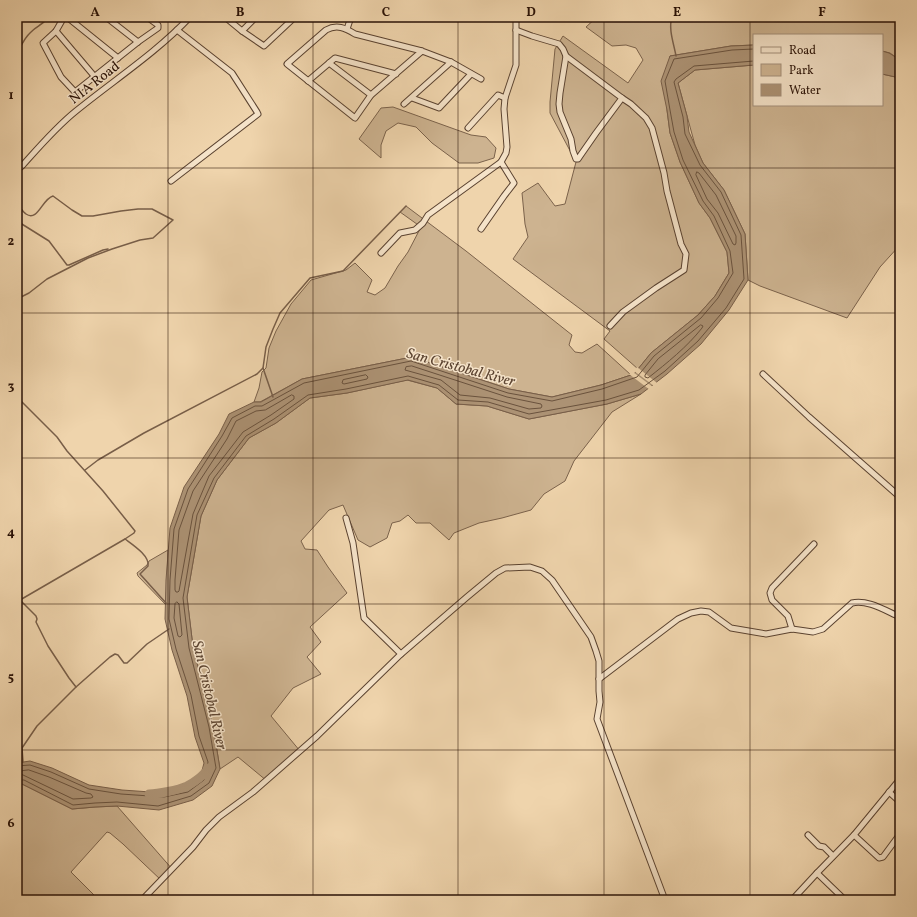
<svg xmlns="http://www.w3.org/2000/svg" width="917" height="917" font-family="Vollkorn,serif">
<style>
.green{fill:#cdb390;stroke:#7b624b}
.water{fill:#ac9274;stroke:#785e48}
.pier{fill:#efd4ac}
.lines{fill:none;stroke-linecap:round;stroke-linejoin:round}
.shore{stroke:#6a523d;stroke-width:1}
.stream{stroke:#785e48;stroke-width:1.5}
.river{stroke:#ac9274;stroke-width:9}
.street-casing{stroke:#5a4230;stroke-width:7}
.street{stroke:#f5e3c9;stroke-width:5}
.grid{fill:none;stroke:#291106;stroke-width:1;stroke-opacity:0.55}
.labels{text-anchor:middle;stroke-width:3;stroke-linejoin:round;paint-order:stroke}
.street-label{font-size:14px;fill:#291106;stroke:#f5e3c9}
.water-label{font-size:15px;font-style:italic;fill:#5d4532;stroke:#f5e3c9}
.neatline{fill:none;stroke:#291106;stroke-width:1.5}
.grid-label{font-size:13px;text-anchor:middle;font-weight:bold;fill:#291106}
</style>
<rect width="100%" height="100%" fill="#efd4ac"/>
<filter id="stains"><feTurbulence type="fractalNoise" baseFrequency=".005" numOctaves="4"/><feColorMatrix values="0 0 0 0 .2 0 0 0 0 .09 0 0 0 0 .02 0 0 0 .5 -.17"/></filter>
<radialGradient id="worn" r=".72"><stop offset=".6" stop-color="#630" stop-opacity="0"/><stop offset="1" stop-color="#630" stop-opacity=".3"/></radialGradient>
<g class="green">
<path d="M597 17H900V60L890 53 882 51V35H754V45L731 46 670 56 667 110 670 133 680 162 699 203 710 218 727 252 729 273 715 296 698 315 651 353 638 369 604 339 610 331 513 259 528 237 525 224 522 193 538 183 555 206 565 204 576 162 550 113V102L555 49 563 36 628 83 643 60 636 48 626 45 612 46 586 27Z"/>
<path d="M754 65V105H882V74L900 78V245L880 267 847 318 760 286 748 280 745 234 724 190 703 163 695 145 678 83 695 70Z"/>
<path d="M393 107 471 135 486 137 496 148 494 158 478 163H459L432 143 416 127 398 123 386 131 381 145V158L359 139 381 108Z"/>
<path d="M406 206 466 251 572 335 569 345 575 352 582 353 597 344 631 375 601 385 552 397 509 389 412 357 302 379 260 402H254L259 388 262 372 266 368 269 348 276 331 291 304 311 280 346 270 355 263 372 280 367 292 375 295 385 288 398 266 408 252 421 227 400 212Z"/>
<path d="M407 380 437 388 456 404 487 406 529 419 607 404 641 394 612 412 574 461 565 481 544 494 531 510 502 518 479 523 454 533 449 540 430 523H416L408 515 400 521 392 523 387 538 370 547 358 540 343 505 329 510 301 541 305 549 317 550 328 567 347 593 310 627 321 642 307 657 321 674 293 688 271 716 300 751 267 781 238 757 220 769 213 726 193 647 187 597 201 516 217 480 249 438 276 423 310 398 347 393Z"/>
<path d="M168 550 166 605 138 576 137 573 147 565 149 561Z"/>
<path d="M22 784 72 809 95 807 117 806 173 870 162 881 123 844 110 833 107 832 71 872 99 900H17V788Z"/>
</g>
<g class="water">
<path d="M754 45V65L695 70 678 83 687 116 689 132 703 163 724 190 745 234 748 280 729 310 701 344 667 374 641 394 607 404 529 419 487 406 456 404 437 388 408 380 347 393 310 398 276 423 249 438 217 480 201 516 187 597 193 647 213 726 220 769 212 786 193 800 159 810 117 806 95 807 72 809 22 784 17 788V763L30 761 52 768 89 785 122 790 165 793 186 788 200 778 204 763 195 737 187 696 172 650 165 619 166 580 170 528 184 487 219 434 229 414 254 402H261L302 379 412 357 509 389 552 397 601 385 634 374 651 353 698 315 715 296 729 273 727 252 710 218 699 203 680 162 670 133 667 110 661 81 670 56 731 46Z"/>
<path d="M882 51 889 53 900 60V78L882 74Z"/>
</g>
<g class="pier">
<path d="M637 367 657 383 654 386 634 371Z"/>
<path d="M633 372 653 387 650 390 629 374Z"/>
</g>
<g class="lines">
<g class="shore">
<path d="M697 172 699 173 716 195 736 236V243L735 245 733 244 718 213 707 199 696 175Z"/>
<path d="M701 325 703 326 702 328C687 347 667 363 648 378L645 377V375L658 359Z"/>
<path d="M412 366 507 397 541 404 542 406 541 408 529 409 490 398 460 395 441 380 405 370 406 367Z"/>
<path d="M366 375 368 377 367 379 344 384 342 383 343 380Z"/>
<path d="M292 395 294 396V399L271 415 243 432 209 476 193 514 179 591 178 592H176L175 590V580L179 530 193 491 227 439 236 421 256 411 265 410Z"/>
<path d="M177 602 179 604 182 635 180 637 178 636 174 618 175 604Z"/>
<path d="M17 766 30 765 51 772 89 789 121 794 164 797 188 792 204 780 208 762 199 736 191 695 176 649 169 619 170 580 174 529 188 489 222 436 232 418 255 406H262L304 383 411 361 508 393 552 401 602 389 637 377 654 356 701 318 718 298 733 273 730 251 714 216 703 201 683 160 674 132 670 110 665 81 674 59 732 50 754 49"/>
<path d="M29 770 49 777 86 793 91 794 93 797 91 798 73 799 21 774 22 771Z"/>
<path d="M17 783 21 780H24L73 805 95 803 117 802 158 806 191 796 209 783 216 768 209 727 189 648 183 598 197 515 214 478 246 436 274 419 308 395 346 389 408 376 439 385 458 400 488 402 529 414 606 400 639 390 665 371 698 341 726 308 744 279 741 235 721 192 700 165 685 134 683 117 674 82 676 79 694 66 754 61"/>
</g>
<g class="stream">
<path d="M672 17C668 29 674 44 676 56"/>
<path d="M17 54C21 46 24 38 31 32 38 25 42 26 48 17"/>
<path d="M17 204C20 207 23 212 26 214 38 222 42 199 53 196L72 210 82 216H93L121 211 138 209H152L173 220 153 238 140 240 112 249 88 258 47 279 29 293 17 299"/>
<path d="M17 221 49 241 67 265H69L103 250 108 249"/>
<path d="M17 397 57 437 67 451 103 491 135 531 134 533 125 539 20 600"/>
<path d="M273 397 263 368 266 347 273 329 280 313 310 278 343 271 406 206"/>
<path d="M85 470 98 460 144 433 257 374 263 368"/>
<path d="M125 539C133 545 150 556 148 566L140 574 166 603"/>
<path d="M17 590 20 600 36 616 37 619 36 622 48 646 69 678 76 687"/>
<path d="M23 762 22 748 37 726 76 687 110 657 115 654 118 655 124 663H127L147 644 169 629"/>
</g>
<path class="river" d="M149 794C158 794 178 790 187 786 193 783 205 775 208 768"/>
<defs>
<g id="street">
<path d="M64 17 56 31 43 43 61 77 75 92 138 42 158 28V25L147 17"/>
<path d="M67 17 118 58"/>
<path d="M106 17 138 42"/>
<path d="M225 17 242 31 264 46 295 17"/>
<path d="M347 29 351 17"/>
<path d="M516 30 532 36 559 44 563 49 566 56 560 93 559 104 560 112 571 139 573 151 576 159H578L580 156 596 133 622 98"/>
<path d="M56 31 95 77"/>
<path d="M242 31 256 17"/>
<path d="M422 51 371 95 355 118 287 64 326 30C337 24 345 28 355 34L422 51 451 62 481 79"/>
<path d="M566 56 622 98 631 104 646 118 652 128 664 173 667 191 681 244 686 254 684 270 656 288 623 312 610 326"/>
<path d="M329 63 371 95"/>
<path d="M308 81 335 58 396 74"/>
<path d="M412 98 439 108 471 74"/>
<path d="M404 104 451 62"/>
<path d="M468 128 498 95 505 98"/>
<path d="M17 170 22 166C39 147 56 127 76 111 114 80 156 53 190 17"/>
<path d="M171 181 258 114 257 112 232 73 177 30"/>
<path d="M481 229 504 196 514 183 501 162"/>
<path d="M381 253 400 233 415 230 423 223 428 215 501 162 506 153 507 147 504 109 505 98 516 65V17"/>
<path d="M763 374 809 417 900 497"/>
<path d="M346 518 353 543 364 618 401 654"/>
<path d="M792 629 788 616 772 600 770 593 772 588 814 544"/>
<path d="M599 679 678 619 691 613 701 611 709 612 731 628 766 634 792 629 813 632 823 629 852 603C867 599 886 611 900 617"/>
<path d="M889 792 900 802"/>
<path d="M808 835 819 846 824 847 833 856"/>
<path d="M854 835 879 858 883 857 900 834"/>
<path d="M817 873 845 900"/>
<path d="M142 900 193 847 206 830 219 817 253 792 317 736 401 654 467 597 496 573 505 568 530 567 542 571 552 580 591 637 596 651 599 661V691L600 702 597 719 665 900"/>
<path d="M792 900 817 873 854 835 900 779"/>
</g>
</defs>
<use href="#street" class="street-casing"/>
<use href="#street" class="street"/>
</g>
<path class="grid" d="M168 17V900M313 17V900M458 17V900M604 17V900M750 17V900M17 168H900M17 313H900M17 458H900M17 604H900M17 750H900"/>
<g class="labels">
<g class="street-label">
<text transform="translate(94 82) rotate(-38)" y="5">NIA Road</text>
</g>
<g class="water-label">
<text transform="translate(461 367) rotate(15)" y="5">San Cristobal River</text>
<text transform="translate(210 695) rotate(77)" y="5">San Cristobal River</text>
</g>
</g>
<rect width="917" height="917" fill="none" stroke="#efd4ac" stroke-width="44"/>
<rect x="753" y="34" width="130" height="72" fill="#f5e3c9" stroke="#a38f7b"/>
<rect x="761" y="47" width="20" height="6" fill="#f5e3c9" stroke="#a38f7b"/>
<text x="789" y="54" font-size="12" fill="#291106">Road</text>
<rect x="761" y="64" width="20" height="12" fill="#cdb390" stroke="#a38f7b"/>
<text x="789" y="74" font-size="12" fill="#291106">Park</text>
<rect x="761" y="84" width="20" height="12" fill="#ac9274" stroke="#a38f7b"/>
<text x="789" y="94" font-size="12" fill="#291106">Water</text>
<rect x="22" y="22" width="873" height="873" class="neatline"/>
<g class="grid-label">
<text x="95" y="16">A</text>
<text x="240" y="16">B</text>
<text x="386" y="16">C</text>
<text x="531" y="16">D</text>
<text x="677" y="16">E</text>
<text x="822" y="16">F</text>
<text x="11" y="99">1</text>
<text x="11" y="245">2</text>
<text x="11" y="390">3</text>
<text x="11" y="536">4</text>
<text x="11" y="681">5</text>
<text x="11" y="827">6</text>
</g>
<rect width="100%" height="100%" filter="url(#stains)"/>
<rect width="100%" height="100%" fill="url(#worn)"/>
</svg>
